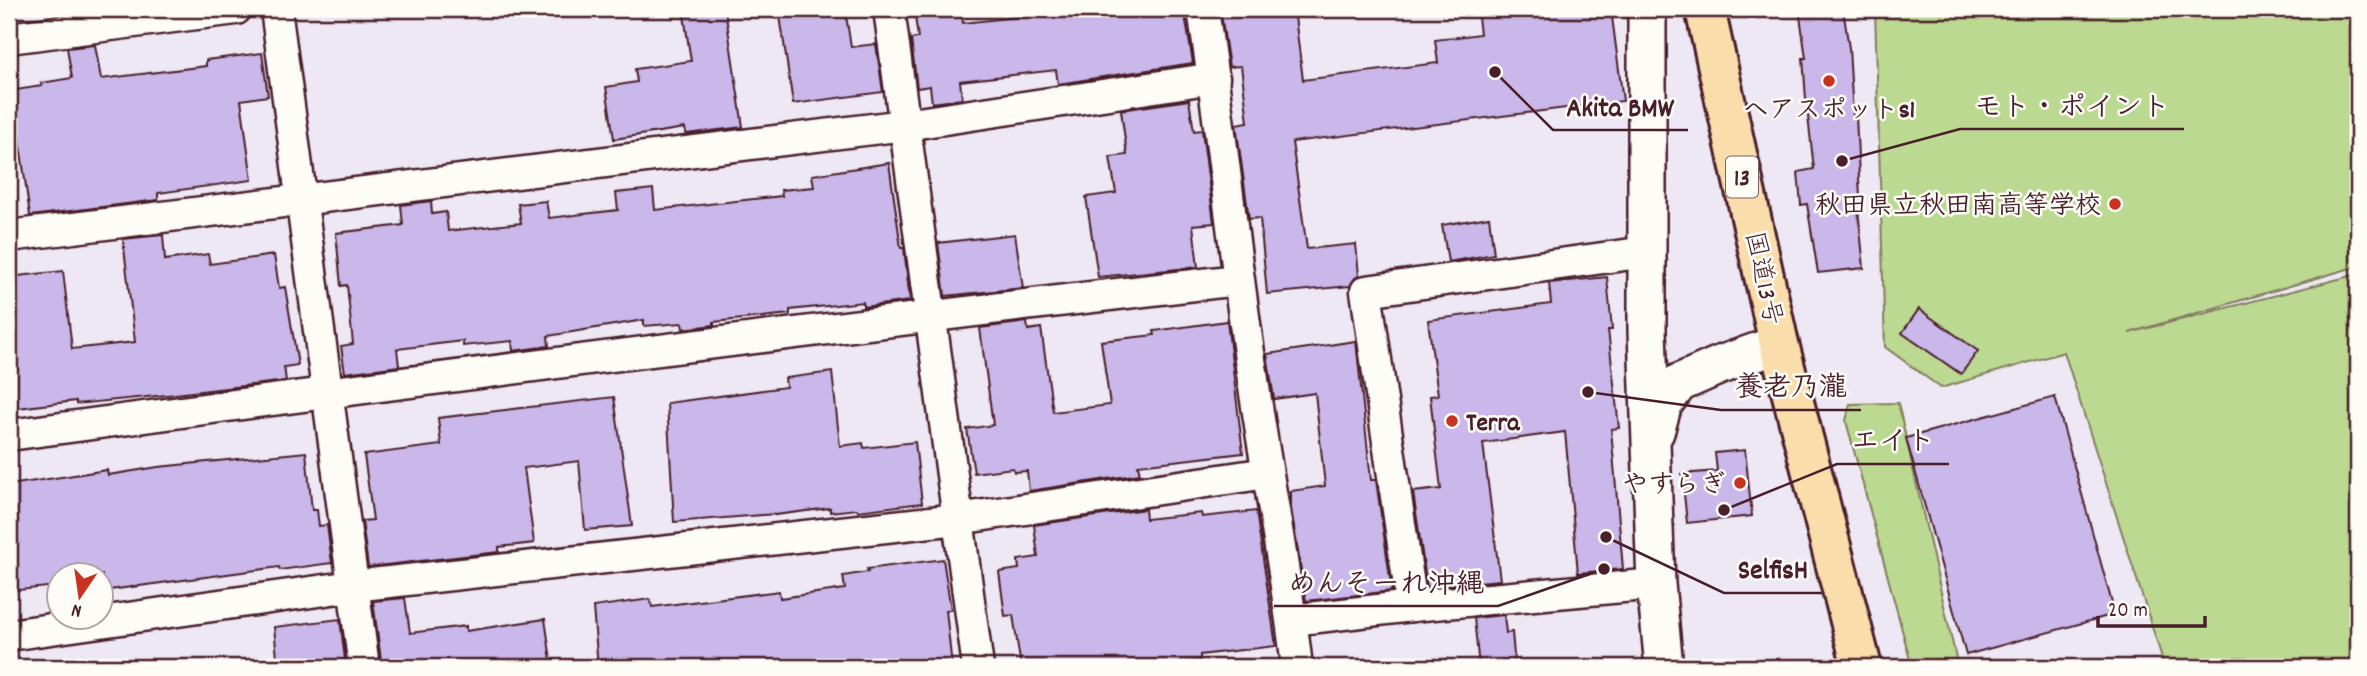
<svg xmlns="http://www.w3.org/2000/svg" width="2367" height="676" font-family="Dekko,'Klee One',sans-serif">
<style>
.green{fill:#bcd991;stroke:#837c5e;stroke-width:2}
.building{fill:#c9b8e9;stroke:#4a1f2b;stroke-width:2}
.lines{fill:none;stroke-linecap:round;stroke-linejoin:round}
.minor-casing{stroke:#4a1f2b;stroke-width:35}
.tertiary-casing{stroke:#4a1f2b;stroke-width:42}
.trunk-casing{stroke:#4a1f2b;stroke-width:44}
.minor{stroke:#fdfcf7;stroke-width:30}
.tertiary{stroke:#fdfcf7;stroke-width:37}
.trunk{stroke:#f9deab;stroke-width:38}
.poi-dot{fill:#c8321e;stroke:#fdfcf7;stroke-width:2.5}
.labels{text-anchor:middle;stroke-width:5;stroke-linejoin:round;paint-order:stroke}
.shield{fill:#fdfcf7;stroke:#806168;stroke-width:2}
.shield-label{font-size:24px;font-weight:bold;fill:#4a1f2b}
.poi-label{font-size:26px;font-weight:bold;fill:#4a1f2b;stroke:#fdfcf7;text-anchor:end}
.street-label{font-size:26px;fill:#4a1f2b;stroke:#fdfcf7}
.leader{fill:none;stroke:#4a1f2b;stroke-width:2.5}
.callout-dot{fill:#4a1f2b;stroke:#fdfcf7;stroke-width:2.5}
.callout-label{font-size:28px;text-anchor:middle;font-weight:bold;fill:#4a1f2b;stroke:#fdfcf7;stroke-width:5;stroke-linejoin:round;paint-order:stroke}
</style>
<rect width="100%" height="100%" fill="#ede8f3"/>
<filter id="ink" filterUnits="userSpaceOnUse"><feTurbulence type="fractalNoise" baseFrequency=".0143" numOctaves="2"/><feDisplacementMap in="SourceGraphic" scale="14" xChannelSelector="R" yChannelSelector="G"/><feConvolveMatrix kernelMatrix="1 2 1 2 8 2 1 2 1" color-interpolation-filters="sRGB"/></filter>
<g filter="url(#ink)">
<g class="green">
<path d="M1875 9H2358V266L2129 333 2358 274V667H2165L2064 352 1941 388 1885 347Z"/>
<path d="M1898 403 1958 667H1912L1846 421 1850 404Z"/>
</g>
<g class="building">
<path d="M683 9H725L743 127 686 134 685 128 614 139 606 87 637 82 635 69 691 61Z"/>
<path d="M779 9H845L851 47 876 44 883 92 793 104Z"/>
<path d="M914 9H961L963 23 1082 10V14L1121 9H1184L1193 63 1058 84 1056 70 960 81 962 99 932 103 930 86 917 88 911 39 918 38Z"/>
<path d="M1260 9H1294L1303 80 1438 63 1435 40 1480 34 1477 9H1611L1623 101 1292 142 1307 249 1356 244 1359 276 1355 278 1350 286 1267 294 1260 218 1249 219 1236 124 1248 122 1241 66 1229 67 1221 14Z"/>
<path d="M1799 9H1843L1849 48 1853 115H1856L1860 199H1857L1864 268 1818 273 1807 204 1801 205 1798 172 1814 169 1806 99 1803 58H1806Z"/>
<path d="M95 45 101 79 206 66V60L262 53 268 96 241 100 252 180 158 193V200L30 216 19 137 9 139V91L42 86 41 83 72 78 67 48Z"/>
<path d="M1189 100 1194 131 1202 130 1214 223 1193 225 1198 267 1098 277 1086 197 1116 193 1110 157 1127 155 1121 110Z"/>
<path d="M889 163 901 248H904L910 301 863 307V302L790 310V314L714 322V325L683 329 682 323 644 326V320L548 336 549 346 513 351 512 341 463 346V341L397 349 399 366 345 373 341 346 353 344 347 285 341 286 336 233 403 225 401 205 431 201 432 214 446 212 448 231 521 223 518 204 546 201 549 218 618 210 616 193 653 189 655 210 782 196 781 190 814 187 812 175Z"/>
<path d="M1489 217 1494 254 1448 262 1442 225Z"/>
<path d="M1015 234 1023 288 945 296 938 243Z"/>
<path d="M163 235 165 260 208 254 210 264 274 255 279 288 285 287 298 365 284 367 286 381 167 395 76 404V401L9 409V277L63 271 72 349 135 342 123 239Z"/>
<path d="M1607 277 1612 330H1608L1619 428 1611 429 1623 569 1578 573 1565 432 1483 443 1500 580 1427 587 1413 492 1441 489 1430 396 1438 395 1428 320 1551 304 1549 283Z"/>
<path d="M1919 309 1978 351 1961 374 1902 333Z"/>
<path d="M1227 321 1243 453 1138 465 1140 474 1029 491 1027 471 1014 472 1013 468 974 473 967 429 993 425 980 328 1027 322 1028 330 1041 328 1053 412 1110 405 1101 341 1155 335 1154 331Z"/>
<path d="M1356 341 1371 480H1376L1392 591 1306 601 1291 508V491L1325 486 1315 393 1274 399 1267 354Z"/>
<path d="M832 372 840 446 863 443 864 448 915 442 922 503 858 511 857 509 830 512V508L775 515V514L674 522 667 403 786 387 785 378Z"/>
<path d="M614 397 632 526 585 530 579 461 524 468 534 543 499 547V552L368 567 362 521 373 520 364 455 441 445 438 418Z"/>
<path d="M2055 397 2115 614 1966 655 1906 438Z"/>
<path d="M1745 450 1752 516 1687 523 1682 474 1717 471 1715 453Z"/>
<path d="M306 452 312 510H317L319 526 327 525 332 563 280 570 279 567 102 591V575H60V596L57 586 9 591V485L107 470 108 475 158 467Z"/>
<path d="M1145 509 1146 519 1201 513 1202 517 1256 511 1276 646 1200 655V660L1143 667H1021L1013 615 1005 616 999 572 1019 569 1018 560 1038 557 1034 525Z"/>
<path d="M943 559 951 610H946L952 667H598L593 607 650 599 652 607 779 591 780 598 845 589 843 576 868 572 867 569Z"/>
<path d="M405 598 410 633 466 626V631L545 619 552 667H382L373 601Z"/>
<path d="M1504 615 1506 633 1512 632 1515 667H1479L1474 618Z"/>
<path d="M340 619 345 660 311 663 312 667H278L274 627Z"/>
</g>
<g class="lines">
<defs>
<g id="minor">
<path d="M276 9 364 667"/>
<path d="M889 9 978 667"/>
<path d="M1203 9C1221 130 1234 252 1252 373 1266 471 1286 569 1297 667"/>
<path d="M9 38 236 9"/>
<path d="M9 236 905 125 1214 78"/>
<path d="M9 435C418 380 828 327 1238 280"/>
<path d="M1412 606 1366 291 1646 252"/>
<path d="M1292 620 1412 606 1656 584"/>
<path d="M9 635 353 586 958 519 1267 473"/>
</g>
<g id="tertiary">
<path d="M1647 9V330L1656 584 1664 667"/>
<path d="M1655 432 1663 404 1679 383 1720 365 1779 344"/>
</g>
<path id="trunk" d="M1705 9 1779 344 1862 667"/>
</defs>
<use href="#minor" class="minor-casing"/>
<use href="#tertiary" class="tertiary-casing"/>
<use href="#trunk" class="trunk-casing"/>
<use href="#minor" class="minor"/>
<use href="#tertiary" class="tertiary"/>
<use href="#trunk" class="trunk"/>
</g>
</g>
<g class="poi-dot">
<circle cx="1829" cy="81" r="7"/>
<circle cx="2115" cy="204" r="7"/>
<circle cx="1452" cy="421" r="7"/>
<circle cx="1740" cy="483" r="7"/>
</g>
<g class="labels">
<rect class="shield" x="1726" y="156.5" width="32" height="41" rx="5"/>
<g class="shield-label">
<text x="1742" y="185">13</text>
</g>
<g class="poi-label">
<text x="1829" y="117" text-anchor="middle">ヘアスポットs1</text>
<text x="2101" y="213">秋田県立秋田南高等学校</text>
<text x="1466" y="430" text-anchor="start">Terra</text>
<text x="1726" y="492">やすらぎ</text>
</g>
<g class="street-label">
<text transform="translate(1765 278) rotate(78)" y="9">国道13号</text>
</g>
</g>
<path class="leader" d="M1842 161L1960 129H2184M1495 72L1553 130H1688M1588 392L1721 410H1861M1724 510L1837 464H1949M1606 537L1724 593H1822M1604 569L1498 606H1274"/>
<g class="callout-dot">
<circle cx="1842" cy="161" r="7"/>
<circle cx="1495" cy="72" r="7"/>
<circle cx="1588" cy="392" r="7"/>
<circle cx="1724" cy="510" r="7"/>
<circle cx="1606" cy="537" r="7"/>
<circle cx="1604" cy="569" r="7"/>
</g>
<g class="callout-label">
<text x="2072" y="115">モト・ポイント</text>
<text x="1620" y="116">Akita BMW</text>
<text x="1791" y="395">養老乃瀧</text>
<text x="1893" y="449">エイト</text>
<text x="1773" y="578">SelfisH</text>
<text x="1386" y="592">めんそーれ沖縄</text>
</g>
<rect width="2367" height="676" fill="none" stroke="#fdfcf7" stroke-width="35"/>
<rect x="18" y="18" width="2332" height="641" fill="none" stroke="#4a1f2b" stroke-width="2.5" filter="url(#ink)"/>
<g transform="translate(80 596) rotate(193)"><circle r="33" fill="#fdfcf7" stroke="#b5a4a5" stroke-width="2"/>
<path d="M0-5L12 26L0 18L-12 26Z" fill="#c8321e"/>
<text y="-10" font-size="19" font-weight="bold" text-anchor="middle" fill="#4a1f2b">N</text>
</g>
<path d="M2098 616v10h107v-10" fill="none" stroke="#4a1f2b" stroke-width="3.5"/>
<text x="2108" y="616" font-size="21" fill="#4a1f2b" stroke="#fdfcf7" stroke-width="5" paint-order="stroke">20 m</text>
</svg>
